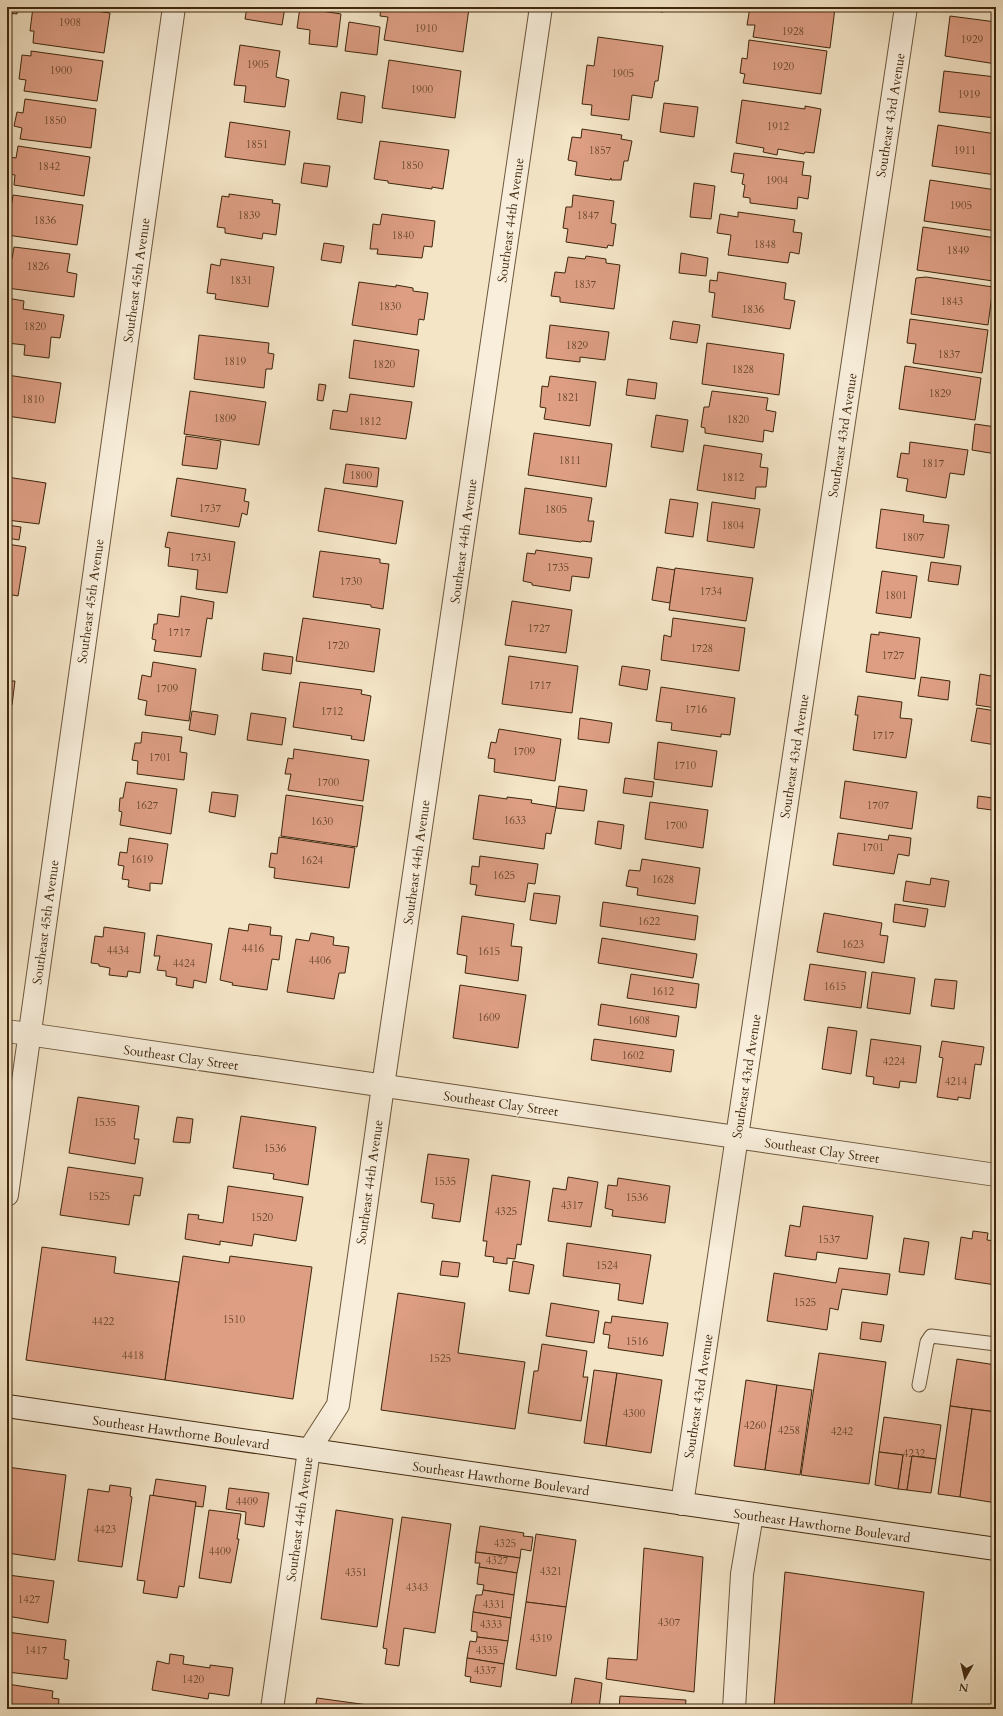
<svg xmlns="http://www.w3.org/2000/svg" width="1003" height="1716" font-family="Cardo,serif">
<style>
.building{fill:#dd9e84;stroke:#3f270c}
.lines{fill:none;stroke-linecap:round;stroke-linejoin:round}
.lane-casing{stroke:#6c563b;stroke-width:15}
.street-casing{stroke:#6c563b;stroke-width:24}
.secondary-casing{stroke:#3f270c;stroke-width:24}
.lane{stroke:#f8eedb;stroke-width:13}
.street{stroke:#f8eedb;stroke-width:22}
.secondary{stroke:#f8eedb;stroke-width:22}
.labels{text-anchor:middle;stroke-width:4;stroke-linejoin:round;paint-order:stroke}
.number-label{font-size:11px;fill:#66452a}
.street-label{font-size:13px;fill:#3f270c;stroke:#f8eedb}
</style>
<rect width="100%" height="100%" fill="#f4e5c7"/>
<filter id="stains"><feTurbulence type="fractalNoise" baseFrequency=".005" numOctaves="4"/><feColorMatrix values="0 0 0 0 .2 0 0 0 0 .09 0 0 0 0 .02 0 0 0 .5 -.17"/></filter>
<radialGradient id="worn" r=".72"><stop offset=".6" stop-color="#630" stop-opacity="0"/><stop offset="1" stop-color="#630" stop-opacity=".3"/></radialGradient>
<g class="building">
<path d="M7 7H18L17 14 7 13Z"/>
<path d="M33 7H66L110 13 104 53 33 43 34 31H30Z"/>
<path d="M247 7H285L282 25 245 19Z"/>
<path d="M300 7H314L315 10 341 14 337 47 309 44 310 30 297 28Z"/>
<path d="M381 7 469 8 463 52 384 40 388 17 380 16Z"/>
<path d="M632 7H664L663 12Z"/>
<path d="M750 7 835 8 830 48 753 37 755 25H747Z"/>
<path d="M950 16 996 22V64L945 56Z"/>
<path d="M349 22 380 27 377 55 345 51Z"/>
<path d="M598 37 663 46 658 81H655L652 98 632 95 629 120 591 115 592 105 582 104 587 65 594 66Z"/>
<path d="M749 40 827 51 821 94 743 83 745 74 740 73 742 58 747 59Z"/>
<path d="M240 45 280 51 276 77 289 80 285 107 244 102 246 86 234 85Z"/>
<path d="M31 51 103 61 97 101 24 91 26 80 19 79 22 55 31 56Z"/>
<path d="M389 60 461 71 455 118 382 108Z"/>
<path d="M944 71 996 77V118L939 112Z"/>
<path d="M341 92 365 96 362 123 337 119Z"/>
<path d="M25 99 96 109 91 148 20 139 22 128 14 126 17 112 23 113Z"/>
<path d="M742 100 805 109V106L821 109 814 153 805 152 804 154 778 149 777 155 763 152 764 148 736 143Z"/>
<path d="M664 103 698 107 694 137 660 132Z"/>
<path d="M230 122 290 131 285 165 225 157Z"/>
<path d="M938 125 996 134V175L932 166Z"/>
<path d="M582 129 622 135 621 139 632 141 628 161H624L621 180H611V178L610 180 575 175 577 162 568 160 572 137 581 138Z"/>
<path d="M380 141 449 150 443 189 432 187V189L388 183V181L374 179Z"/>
<path d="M18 146 90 157 84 196 14 185 15 175 8 174 10 157 16 158Z"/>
<path d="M734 153 804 162 802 175 811 176 808 199 798 197 797 209 750 203V198L743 197 745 185 742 184 744 174 731 172Z"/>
<path d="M304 163 330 166 327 187 301 183Z"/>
<path d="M930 180 996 190V231L924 221Z"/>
<path d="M694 183 715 186 711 219 690 217Z"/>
<path d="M229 194 273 200 272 203 280 204 276 235 263 233 262 239 225 233V228L217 227 222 196 229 197Z"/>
<path d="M13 195 83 205 77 245 7 235Z"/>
<path d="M573 195 614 201 611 223 616 224 613 246 608 245 607 248 566 242 568 229 563 228 566 207H572Z"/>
<path d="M738 212 795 220 793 232 802 233 799 254 790 252 788 263 728 255 731 235 717 233 720 214 738 217Z"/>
<path d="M382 214 435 221 432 247 424 246 422 258 377 254 378 249H370L373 224 380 225Z"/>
<path d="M923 227 996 238V263L993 281 917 270Z"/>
<path d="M324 243 344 246 341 263 321 260Z"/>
<path d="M14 247 70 254 67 272 77 274 74 297 7 288V259H12Z"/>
<path d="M681 253 708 258 706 276 679 273Z"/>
<path d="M586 256 606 259V263L620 265 614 309 560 302V297L551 296 555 272 565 273 568 257 585 259Z"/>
<path d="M221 259 274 267 268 307 215 299 216 294 207 293 211 264 220 266Z"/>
<path d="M718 272 786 283 784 299 795 301 790 329 712 317 715 293 709 292 710 280 717 281Z"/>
<path d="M926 277 993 287 988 325 911 314 916 278Z"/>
<path d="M359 282 396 287V285L413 288V291L428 293 424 320 419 319 417 335 352 325Z"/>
<path d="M7 298 24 301 23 309 64 315 60 338 51 337 49 358 24 355 25 345 7 343Z"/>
<path d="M910 319 988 330 982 373 913 363 916 344 907 343Z"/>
<path d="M673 321 700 325 697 343 670 339Z"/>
<path d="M550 325 609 332 605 360 580 357V362L546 358Z"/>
<path d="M199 335 269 343 268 353 274 354 272 369H266L264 388 194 379Z"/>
<path d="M354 340 419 350 414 387 349 378Z"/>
<path d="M707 343 784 354 779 395 702 384Z"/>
<path d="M905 366 981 378 975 420 899 409Z"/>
<path d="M7 375 61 383 55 423 7 416Z"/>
<path d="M550 376 596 382 590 426 544 419 546 408 540 407 542 386 548 387Z"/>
<path d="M628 379 657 383 655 399 626 395Z"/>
<path d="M319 384 326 385 323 401 317 400Z"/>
<path d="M190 391 266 402 259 445 184 434Z"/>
<path d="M712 391 768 398 766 410 776 412 773 432 764 430 763 442 705 433V428L701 427 704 407H709Z"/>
<path d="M350 394 412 402 406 439 330 429 333 410 347 412Z"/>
<path d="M656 415 688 420 683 452 651 447Z"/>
<path d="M975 424 996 427V454L972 450Z"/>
<path d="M534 433 612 444 606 487 528 475Z"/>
<path d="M186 436 221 441 217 469 182 465Z"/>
<path d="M910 442 968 450 964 475 950 473 946 498 906 491 908 479 897 477 901 453 909 454Z"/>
<path d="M704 445 762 454 760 467 768 468 766 487H756L755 499 697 490Z"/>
<path d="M346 464 379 468 377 487 343 483Z"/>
<path d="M7 477 46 483 39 524 7 520Z"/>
<path d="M177 478 246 489 244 501 249 502 247 515 242 513 239 527 171 516Z"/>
<path d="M325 488 403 501 396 544 318 531Z"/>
<path d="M525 488 592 498 588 521H594L591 542 582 541 581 542 519 534Z"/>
<path d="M670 499 698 503 693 537 665 533Z"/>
<path d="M712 502 760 509 754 548 707 541Z"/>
<path d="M881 509 924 515 923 522 949 525 944 558 876 548Z"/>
<path d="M7 525 21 527 19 540 7 538Z"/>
<path d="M168 532 235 542 227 593 196 589 198 570 168 566 170 548 165 547Z"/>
<path d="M7 544 26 547 18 596 7 594Z"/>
<path d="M536 550 592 558 589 578 572 576 570 591 532 585V583L523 581 527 553 535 554Z"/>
<path d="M320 551 380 559V563L389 564 383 609 371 607V605L313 597Z"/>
<path d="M931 562 961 566 958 585 928 581Z"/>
<path d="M657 567 675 570 670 603 652 600Z"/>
<path d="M675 568 753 578 746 621 669 610Z"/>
<path d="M882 571 917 576 911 618 876 613Z"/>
<path d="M181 596 214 602 212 619 207 618 201 657 154 651 156 640 152 639 154 624H157L158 614 179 617Z"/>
<path d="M512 601 572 610 566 653 505 645Z"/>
<path d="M303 618 380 629 374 672 296 661Z"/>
<path d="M673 618 745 628 739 671 661 660 664 635 671 637Z"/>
<path d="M879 632 920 638 915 679 866 672 871 634 879 635Z"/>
<path d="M264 653 293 657 291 674 262 670Z"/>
<path d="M509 656 578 666 572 713 502 704Z"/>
<path d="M153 662 196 669 189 721 145 715 147 701 138 699 142 675 151 677Z"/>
<path d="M622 666 650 670 647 690 619 685Z"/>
<path d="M7 671H9L8 681H15L12 705H7Z"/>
<path d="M980 674 996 677V708L976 705Z"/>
<path d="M921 677 950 681 948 700 918 696Z"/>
<path d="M300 682 362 690 361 694 371 696 364 741 351 739 352 736 293 727Z"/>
<path d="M661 687 735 698 730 735 721 734V737L671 730 672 723 656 721Z"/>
<path d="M858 696 902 702 900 718 912 719 906 758 853 750 858 715H855Z"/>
<path d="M977 708 996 711V745L971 741Z"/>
<path d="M192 711 218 715 215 735 189 730Z"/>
<path d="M251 713 286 718 282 745 247 740Z"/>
<path d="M580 718 612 723 609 743 578 739Z"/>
<path d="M499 729 561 739 555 781 494 772 495 759 488 758 491 742 496 743Z"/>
<path d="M142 732 182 737 180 752 187 753 184 780 137 774 138 761 132 760 135 743H141Z"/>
<path d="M658 742 717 751 712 787 654 779Z"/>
<path d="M294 749 369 760 363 801 288 790 291 774H285L288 758 293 759Z"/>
<path d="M625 778 654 782 652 797 623 793Z"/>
<path d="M845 781 917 792 912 829 840 818Z"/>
<path d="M126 782 177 789 171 834 120 825 122 812 119 811 120 798H123Z"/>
<path d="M559 786 587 790 584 811 556 808Z"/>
<path d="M212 792 238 795 235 817 209 812Z"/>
<path d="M286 795 363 806 357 847 281 836Z"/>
<path d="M479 795 507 799V797L532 800 531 803 556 807 551 834 546 833 544 849 473 839Z"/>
<path d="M978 796 993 798 992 810 977 808Z"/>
<path d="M650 802 708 810 703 848 645 839Z"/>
<path d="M598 821 624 825 621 849 595 844Z"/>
<path d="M838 833 888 840 889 835 911 838 909 856 898 854 894 874 833 865Z"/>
<path d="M279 837 355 848 349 888 274 878 275 868 269 867 271 853 277 854Z"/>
<path d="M129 838 168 844 162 884 150 883V891L128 887 129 880 122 879 124 866 118 865 120 852 127 853Z"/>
<path d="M480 856 538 864 535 884 528 883 525 902 475 895 477 885 470 884 472 866 479 867Z"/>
<path d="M642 859 700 868 695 904 637 895 638 888 626 886 629 870 640 871Z"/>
<path d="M931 878 949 881 945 907 903 901 906 881 930 885Z"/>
<path d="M534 893 560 896 556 924 530 920Z"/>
<path d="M603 902 698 916 695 940 600 926Z"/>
<path d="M895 904 928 909 925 927 893 922Z"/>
<path d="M824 913 882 923 880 935 888 936 884 963 817 952Z"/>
<path d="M462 916 514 924 511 946 522 947 518 981 465 973 467 956 457 954Z"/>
<path d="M249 924 271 927 270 935 282 936 279 960 272 959 267 990 232 985 233 983 220 980 229 928 248 931Z"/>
<path d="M104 927 145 933 140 973 128 971 127 977 109 975 110 968 99 966V964L91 963 95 936 103 937Z"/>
<path d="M311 933 334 937 333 945 349 947 345 973H339L334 999 287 992 296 939 309 941Z"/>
<path d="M157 935 212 944 206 983 194 980 193 988 176 985 177 978 166 976V971L157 970 160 956H154Z"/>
<path d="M602 938 697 954 693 978 598 963Z"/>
<path d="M810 964 866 972 861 1008 804 1000Z"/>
<path d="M872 972 915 978 910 1014 867 1008Z"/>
<path d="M631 974 699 984 696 1008 627 998Z"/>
<path d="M935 979 957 981 954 1009 931 1006Z"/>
<path d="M460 985 526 995 518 1048 453 1038Z"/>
<path d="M601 1004 679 1016 676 1037 598 1025Z"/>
<path d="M828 1027 857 1031 851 1074 822 1069Z"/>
<path d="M594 1039 674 1050 671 1072 591 1060Z"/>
<path d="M871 1039 921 1046 916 1083 900 1081 899 1088 873 1084 874 1077 866 1076Z"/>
<path d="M942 1041 984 1047 981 1065 975 1064 970 1099 958 1097V1100L937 1097 943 1058 939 1057Z"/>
<path d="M78 1097 139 1106 134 1139H139L135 1164 69 1153Z"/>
<path d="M241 1116 316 1127 308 1185 273 1179 274 1174 233 1168Z"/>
<path d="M177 1117 193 1119 190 1143 173 1142Z"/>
<path d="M428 1154 469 1159 460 1222 432 1218 434 1204 421 1202Z"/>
<path d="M68 1167 143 1178 140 1196 134 1195 129 1225 60 1215Z"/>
<path d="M492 1175 530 1181 521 1245 517 1244 515 1259 507 1258V1264L493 1262 494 1257 485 1256 487 1241H483Z"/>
<path d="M568 1177 598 1182 591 1227 548 1221 553 1188 566 1190Z"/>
<path d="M618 1178 670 1186 665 1223 612 1216 613 1210 605 1208 608 1185 617 1186Z"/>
<path d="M228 1186 303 1197 296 1241 254 1234 252 1246 220 1241V1245L185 1239 188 1214 199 1215 198 1219 223 1223Z"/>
<path d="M803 1206 873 1216 867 1259 817 1252 816 1260 785 1256 790 1225 800 1227Z"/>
<path d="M973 1231 988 1233 987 1240 996 1241V1285L955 1279 961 1237 972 1239Z"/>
<path d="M904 1238 929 1242 924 1275 899 1272Z"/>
<path d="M567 1243 651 1255 643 1304 618 1300 620 1284 563 1276Z"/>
<path d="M42 1247 116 1257 114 1273 179 1282 165 1380 26 1360Z"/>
<path d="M183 1256 229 1263 230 1256 312 1267 293 1399 165 1380Z"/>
<path d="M442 1261 460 1263 458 1277 440 1275Z"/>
<path d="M513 1261 534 1265 529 1294 509 1291Z"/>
<path d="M839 1268 890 1274 887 1295 842 1289 838 1310 830 1308 827 1330 767 1321 774 1273 836 1283Z"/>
<path d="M398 1293 465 1303 458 1353 525 1362 515 1429 381 1410Z"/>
<path d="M551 1303 599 1311 594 1343 546 1336Z"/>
<path d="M612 1316 668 1323 663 1356 608 1348 610 1335 603 1334 605 1322 611 1323Z"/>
<path d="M862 1322 884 1325 881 1342 860 1339Z"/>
<path d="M542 1344 587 1351 583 1377H588L581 1421 528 1413 534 1371H538Z"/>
<path d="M819 1353 886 1362 869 1484 801 1475Z"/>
<path d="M957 1359 996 1365V1412L950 1406Z"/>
<path d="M594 1370 617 1373 606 1446 584 1443Z"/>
<path d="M617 1373 662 1380 651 1453 606 1446Z"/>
<path d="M746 1380 777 1385 765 1470 734 1466Z"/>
<path d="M777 1385 812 1390 800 1475 765 1470Z"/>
<path d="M950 1406 972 1409 960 1497 938 1494Z"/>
<path d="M972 1409 996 1412V1503L960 1497Z"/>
<path d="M884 1417 941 1425 936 1459 912 1456 907 1490 898 1489 903 1455 879 1452Z"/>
<path d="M879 1452 903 1455 898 1489 875 1485Z"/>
<path d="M912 1456 936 1459 931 1493 907 1490Z"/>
<path d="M7 1467 66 1475 55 1560 7 1553Z"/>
<path d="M156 1479 206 1486 203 1507 195 1506 196 1502 153 1496Z"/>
<path d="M110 1485 131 1488 130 1496 132 1497 122 1567 78 1561 88 1489 109 1492Z"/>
<path d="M229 1488 269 1493 264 1527 245 1524 246 1512 226 1509Z"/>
<path d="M150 1495 196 1502 184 1587 179 1586 177 1598 143 1593 145 1581 137 1580Z"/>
<path d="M209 1510 241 1514 237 1539H239L231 1583 199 1578Z"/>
<path d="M336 1510 393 1519 377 1627 321 1619Z"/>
<path d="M402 1517 451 1524 435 1633 404 1628 399 1666 385 1664 387 1649 383 1648Z"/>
<path d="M480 1526 524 1533 523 1536 533 1537 531 1551 521 1549 520 1558 476 1552Z"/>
<path d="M536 1534 576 1540 566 1607 526 1602Z"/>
<path d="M644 1548 703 1557 694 1692 606 1679 608 1658 637 1660Z"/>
<path d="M476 1552 520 1558 517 1573 479 1567 480 1563H475Z"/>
<path d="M479 1567 517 1573 514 1595 483 1590 484 1585 477 1584Z"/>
<path d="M785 1572 924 1592 911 1709H787L774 1707Z"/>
<path d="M8 1575 54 1581 48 1623 7 1616Z"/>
<path d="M483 1590 514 1595 511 1618 473 1612 476 1595H482Z"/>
<path d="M526 1602 566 1607 556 1676 516 1669Z"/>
<path d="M473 1612 511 1618 508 1641 477 1637V1632L471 1631Z"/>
<path d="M7 1632 66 1640 64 1659 69 1660 67 1679 7 1672Z"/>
<path d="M477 1637 508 1641 504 1664 467 1658 470 1641 476 1642Z"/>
<path d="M170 1654 184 1656 183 1664 210 1668V1665L233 1668 229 1696 209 1693 208 1699 152 1690 157 1661 169 1664Z"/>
<path d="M467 1658 504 1664 501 1687 470 1682 471 1677 465 1676Z"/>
<path d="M575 1678 602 1683 599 1709 571 1705Z"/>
<path d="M7 1684 53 1691 52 1698 59 1699 58 1709H7Z"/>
<path d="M620 1696 686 1700 685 1709H619Z"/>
<path d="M317 1698 368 1705 367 1709H315Z"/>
<path d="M177 1706 199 1709H176Z"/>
<path d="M446 1706 457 1707V1709H445Z"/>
</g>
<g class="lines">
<defs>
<path id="lane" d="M919 1385 927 1342 931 1336 996 1344"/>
<g id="street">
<path d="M7 1031 996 1175"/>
<path d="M7 1195 174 7"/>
<path d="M682 1504 906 7"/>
<path d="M272 1709 309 1450 338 1405 383 1086 541 7"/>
<path d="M734 1709 742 1574 752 1515"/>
</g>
<path id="secondary" d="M7 1406 996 1549"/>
</defs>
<use href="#lane" class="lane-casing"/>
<use href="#street" class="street-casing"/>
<use href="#secondary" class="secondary-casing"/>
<use href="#lane" class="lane"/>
<use href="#street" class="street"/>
<use href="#secondary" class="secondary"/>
</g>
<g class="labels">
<g class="number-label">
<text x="70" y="26">1908</text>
<text x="426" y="32">1910</text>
<text x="793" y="35">1928</text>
<text x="972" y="43">1929</text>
<text x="258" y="68">1905</text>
<text x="783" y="70">1920</text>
<text x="61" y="74">1900</text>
<text x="623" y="77">1905</text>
<text x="422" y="93">1900</text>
<text x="969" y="98">1919</text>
<text x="55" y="124">1850</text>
<text x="778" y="130">1912</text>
<text x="257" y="148">1851</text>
<text x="600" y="154">1857</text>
<text x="965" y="154">1911</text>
<text x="412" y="169">1850</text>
<text x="49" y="170">1842</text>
<text x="777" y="184">1904</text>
<text x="961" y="209">1905</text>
<text x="249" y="219">1839</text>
<text x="588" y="219">1847</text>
<text x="45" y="224">1836</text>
<text x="403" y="239">1840</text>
<text x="765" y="248">1848</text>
<text x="958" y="254">1849</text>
<text x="38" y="270">1826</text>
<text x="241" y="284">1831</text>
<text x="585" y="288">1837</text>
<text x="952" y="305">1843</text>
<text x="390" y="310">1830</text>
<text x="753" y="313">1836</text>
<text x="35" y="330">1820</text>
<text x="577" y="349">1829</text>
<text x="949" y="358">1837</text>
<text x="235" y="365">1819</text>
<text x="384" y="368">1820</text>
<text x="743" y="373">1828</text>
<text x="940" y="397">1829</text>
<text x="568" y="401">1821</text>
<text x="33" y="403">1810</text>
<text x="225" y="422">1809</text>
<text x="738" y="423">1820</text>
<text x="370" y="425">1812</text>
<text x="570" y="464">1811</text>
<text x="933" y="467">1817</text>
<text x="361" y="479">1800</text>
<text x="733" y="481">1812</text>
<text x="210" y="512">1737</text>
<text x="556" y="513">1805</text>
<text x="733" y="529">1804</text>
<text x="913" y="541">1807</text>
<text x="201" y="561">1731</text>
<text x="558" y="571">1735</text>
<text x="351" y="585">1730</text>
<text x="711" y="595">1734</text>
<text x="896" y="599">1801</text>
<text x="539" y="632">1727</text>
<text x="179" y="636">1717</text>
<text x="338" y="649">1720</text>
<text x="702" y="652">1728</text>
<text x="893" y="659">1727</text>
<text x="540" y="689">1717</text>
<text x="167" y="692">1709</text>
<text x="696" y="713">1716</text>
<text x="332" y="715">1712</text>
<text x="883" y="739">1717</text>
<text x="524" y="755">1709</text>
<text x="160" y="761">1701</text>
<text x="685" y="769">1710</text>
<text x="328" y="786">1700</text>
<text x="147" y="809">1627</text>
<text x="878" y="809">1707</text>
<text x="515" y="824">1633</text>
<text x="322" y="825">1630</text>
<text x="676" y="829">1700</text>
<text x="873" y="851">1701</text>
<text x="142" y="863">1619</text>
<text x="312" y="864">1624</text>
<text x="504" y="879">1625</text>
<text x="663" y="883">1628</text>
<text x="649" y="925">1622</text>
<text x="853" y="948">1623</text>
<text x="253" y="952">4416</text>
<text x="118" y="954">4434</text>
<text x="489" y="955">1615</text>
<text x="320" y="964">4406</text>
<text x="184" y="967">4424</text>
<text x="835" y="990">1615</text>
<text x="663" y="995">1612</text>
<text x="489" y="1021">1609</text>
<text x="639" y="1024">1608</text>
<text x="633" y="1059">1602</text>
<text x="894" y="1065">4224</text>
<text x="956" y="1085">4214</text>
<text x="105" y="1126">1535</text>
<text x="275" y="1152">1536</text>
<text x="445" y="1185">1535</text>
<text x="99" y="1200">1525</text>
<text x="637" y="1201">1536</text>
<text x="572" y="1209">4317</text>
<text x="506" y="1215">4325</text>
<text x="262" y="1221">1520</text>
<text x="829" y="1243">1537</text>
<text x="607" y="1269">1524</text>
<text x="805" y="1306">1525</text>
<text x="234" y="1323">1510</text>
<text x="103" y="1325">4422</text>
<text x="637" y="1345">1516</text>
<text x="133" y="1359">4418</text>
<text x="440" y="1362">1525</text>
<text x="634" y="1417">4300</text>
<text x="755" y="1429">4260</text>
<text x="789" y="1434">4258</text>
<text x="842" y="1435">4242</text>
<text x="914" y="1457">4232</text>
<text x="247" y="1505">4409</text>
<text x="105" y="1533">4423</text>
<text x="505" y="1547">4325</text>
<text x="220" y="1555">4409</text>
<text x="497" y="1564">4327</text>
<text x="551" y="1575">4321</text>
<text x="356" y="1576">4351</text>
<text x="417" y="1591">4343</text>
<text x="29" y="1603">1427</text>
<text x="494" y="1608">4331</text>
<text x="669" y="1626">4307</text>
<text x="491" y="1628">4333</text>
<text x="541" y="1642">4319</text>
<text x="36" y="1654">1417</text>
<text x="487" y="1654">4335</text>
<text x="485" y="1674">4337</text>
<text x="193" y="1683">1420</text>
</g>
<g class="street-label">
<text transform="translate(890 115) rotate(-81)" y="5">Southeast 43rd Avenue</text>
<text transform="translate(510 220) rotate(-82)" y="5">Southeast 44th Avenue</text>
<text transform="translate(136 280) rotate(-82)" y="5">Southeast 45th Avenue</text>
<text transform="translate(842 435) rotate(-81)" y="5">Southeast 43rd Avenue</text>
<text transform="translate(463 541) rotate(-82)" y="5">Southeast 44th Avenue</text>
<text transform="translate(90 601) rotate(-82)" y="5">Southeast 45th Avenue</text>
<text transform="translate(794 756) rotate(-81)" y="5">Southeast 43rd Avenue</text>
<text transform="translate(416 862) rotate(-82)" y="5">Southeast 44th Avenue</text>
<text transform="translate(45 922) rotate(-82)" y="5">Southeast 45th Avenue</text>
<text transform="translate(181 1057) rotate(8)" y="5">Southeast Clay Street</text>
<text transform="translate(746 1076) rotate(-81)" y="5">Southeast 43rd Avenue</text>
<text transform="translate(501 1103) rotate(8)" y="5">Southeast Clay Street</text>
<text transform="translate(822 1150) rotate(8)" y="5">Southeast Clay Street</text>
<text transform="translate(369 1182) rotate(-82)" y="5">Southeast 44th Avenue</text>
<text transform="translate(698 1396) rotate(-81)" y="5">Southeast 43rd Avenue</text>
<text transform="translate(181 1432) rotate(8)" y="5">Southeast Hawthorne Boulevard</text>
<text transform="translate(501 1478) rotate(8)" y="5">Southeast Hawthorne Boulevard</text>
<text transform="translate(299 1519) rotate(-82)" y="5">Southeast 44th Avenue</text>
<text transform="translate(822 1525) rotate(8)" y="5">Southeast Hawthorne Boulevard</text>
</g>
</g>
<rect width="1003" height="1716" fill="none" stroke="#f4e5c7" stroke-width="24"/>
<rect x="8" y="8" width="987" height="1700" fill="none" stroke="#3f270c" stroke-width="2"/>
<rect x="12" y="12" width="979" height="1692" fill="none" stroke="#3f270c"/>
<g transform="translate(965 1678) rotate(188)" stroke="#f8eedb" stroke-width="3" paint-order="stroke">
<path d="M0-3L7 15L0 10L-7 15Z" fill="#3f270c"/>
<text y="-6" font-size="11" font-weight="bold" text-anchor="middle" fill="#3f270c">N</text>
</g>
<rect width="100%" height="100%" filter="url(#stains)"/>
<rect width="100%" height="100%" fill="url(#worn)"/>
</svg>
